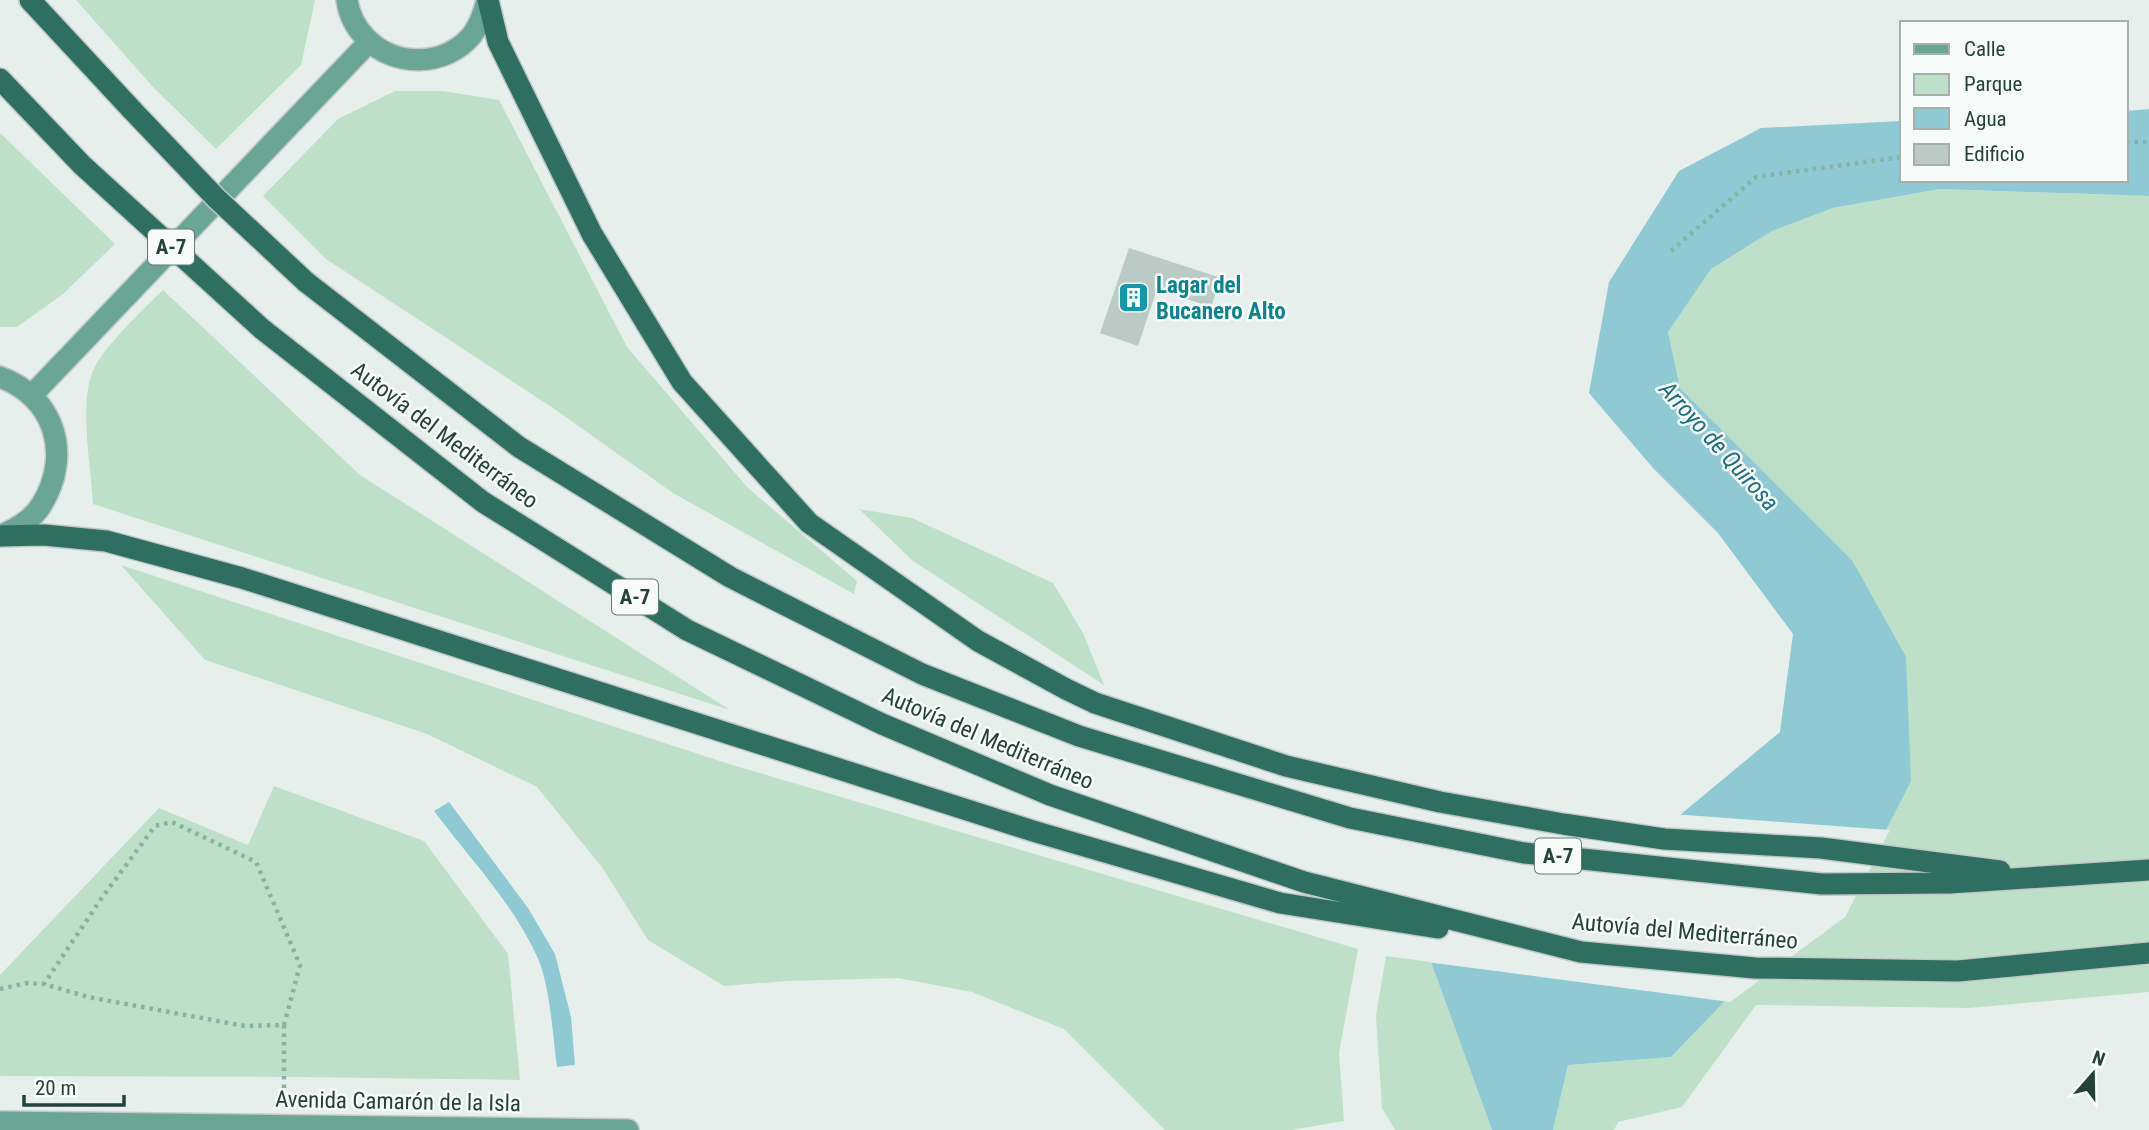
<svg xmlns="http://www.w3.org/2000/svg" width="2149" height="1130" font-family="'Roboto Condensed',sans-serif">
<style>
.green{fill:#bfe0c8}
.water{fill:#8ec9d4}
.pier{fill:#e6efeb}
.building{fill:#bbcac4}
.lines{fill:none;stroke-linecap:round;stroke-linejoin:round}
.primary-casing{stroke:#c2cac8;stroke-width:24}
.highway-casing{stroke:#c2cac8;stroke-width:24}
.path{stroke:#86b3a5;stroke-width:4.5;stroke-dasharray:3.5 5;stroke-linecap:butt}
.primary{stroke:#6aa596;stroke-width:21}
.highway{stroke:#2f6f62;stroke-width:21}
.highway-bridge-casing{stroke:#c2cac8;stroke-width:24;stroke-linecap:butt}
.highway-bridge{stroke:#2f6f62;stroke-width:21}
.labels{text-anchor:middle;stroke-width:5;stroke-linejoin:round;paint-order:stroke}
.shield{fill:#f7fbf9;stroke:#637a73;stroke-width:2}
.shield-label{font-size:21px;font-weight:bold;fill:#24423a}
.culture-label{font-size:23px;font-weight:bold;fill:#0d838f;stroke:#f7fbf9;text-anchor:start}
.street-label{font-size:23px;fill:#24423a;stroke:#f7fbf9}
.water-label{font-size:24px;font-style:italic;fill:#1c6f80;stroke:#f7fbf9}
</style>
<rect width="100%" height="100%" fill="#e6efeb"/>
<g class="green">
<path d="M76 0H315L301 65 216 149 154 88Z"/>
<path d="M395 91H443L499 100 627 347 748 488 857 581 854 594 673 493 553 408 326 259 263 196 338 119Z"/>
<path d="M0 133 115 244 63 294 17 327H0Z"/>
<path d="M1940 189 2149 196V992L1969 1008 1756 1005 1682 1107 1618 1122 1614 1130H1553L1568 1065 1671 1057 1724 1002 1852 560 1680 388 1668 332 1711 269 1772 231 1833 208Z"/>
<path d="M163 290 360 475 730 710 93 504C91 468 80 410 91 376 99 350 143 310 163 290Z"/>
<path d="M859 509 912 518 1053 583 1083 633 1104 685 913 561Z"/>
<path d="M121 565 729 764 1358 949 1339 1053 1344 1121 1291 1130H1165L1064 1029 972 992 898 978 787 981 724 986 648 940 601 866 537 787 427 734 205 660Z"/>
<path d="M274 786 424 841 508 954 520 1080 298 1077 0 1076V975L159 808 248 845Z"/>
<path d="M1386 956 1431 962 1492 1130H1395L1382 1108 1376 1016Z"/>
</g>
<g class="water">
<path d="M2149 109V196L1940 189 1833 208 1772 231 1711 269 1668 332 1680 388 1852 560 1906 657 1911 781 1843 914 1724 1002 1671 1057 1568 1065 1553 1130H1492L1431 962 1531 875 1680 815 1780 732 1793 634 1718 533 1653 468 1589 393 1609 282 1679 171 1761 128 1902 121V180H2126V111Z"/>
<path d="M449 802 528 908 555 954 571 1017 575 1065 557 1067C553 1037 550 988 539 961 515 905 470 859 434 811Z"/>
</g>
<path class="pier" d="M1673 814 1890 830 1845 917 1730 1002 1427 962 1530 872Z"/>
<path class="building" d="M1129 248 1221 278 1211 307 1157 289 1138 346 1100 333Z"/>
<g class="lines">
<defs>
<g id="primary">
<path d="M347 0C349 15 356 28 366 38 394 68 446 67 472 35 480 25 484 12 487 0"/>
<path d="M0 377C55 397 72 455 42 504 33 520 15 529 0 536"/>
<path d="M32 395 369 42"/>
<path d="M0 1122 628 1130"/>
</g>
<g id="highway">
<path d="M30 0 133 111"/>
<path d="M488 0 498 42 592 234 682 382 809 523 978 641 1066 689 1095 703 1286 766 1440 802 1563 824 1664 839 1821 848 2000 871"/>
<path d="M0 79 82 165"/>
<path d="M306 282 519 447 730 577 922 674 1079 736 1350 818 1524 853 1822 884 1950 883 2149 870"/>
<path d="M262 329 483 502 687 630 882 724 1050 795 1304 882 1581 952 1755 968 1958 971 2149 953"/>
<path d="M0 536 44 535 106 541 242 578 1033 831 1280 903 1438 928"/>
</g>
</defs>
<use href="#primary" class="primary-casing"/>
<use href="#highway" class="highway-casing"/>
<g class="path">
<path d="M2126 142H2149"/>
<path d="M1671 251 1756 177 1902 157"/>
<path d="M0 989 27 983 44 984 88 997 245 1026 284 1025 300 965 256 862 172 822 155 826 101 899 44 984"/>
<path d="M284 1025V1089"/>
</g>
<use href="#primary" class="primary"/>
<use href="#highway" class="highway"/>
<defs>
<g id="highway-bridge">
<path d="M133 111 216 198 306 282"/>
<path d="M82 165 262 329"/>
</g>
</defs>
<use href="#highway-bridge" class="highway-bridge-casing"/>
<use href="#highway-bridge" class="highway-bridge"/>
</g>
<defs>
<symbol id="building-square" viewBox="-11 -11 22 22"><rect x="-9" y="-9" width="18" height="18" rx="4" fill="#0f9aa8" stroke="#f7fbf9"/><path d="M-4-6H4V6H1V3H-1V6H-4ZM-2.5-4.3h1.7v1.8h-1.7ZM.8-4.3h1.7v1.8H.8ZM-2.5-1h1.7V.8h-1.7ZM.8-1h1.7V.8H.8Z" fill="#fff"/></symbol>
</defs>
<g fill-rule="evenodd">
<use href="#building-square" x="1116" y="280" width="35" height="35"/>
</g>
<g class="labels">
<g class="shield">
<rect x="148" y="229.5" width="46" height="35" rx="5"/>
<rect x="612" y="579.5" width="46" height="35" rx="5"/>
<rect x="1535" y="838.5" width="46" height="35" rx="5"/>
</g>
<g class="shield-label">
<text x="171" y="254">A-7</text>
<text x="635" y="604">A-7</text>
<text x="1558" y="863">A-7</text>
</g>
<g class="culture-label">
<text x="1156" y="293">Lagar del<tspan x="1156" dy="26">Bucanero Alto</tspan></text>
</g>
<g class="street-label">
<text transform="translate(445 435) rotate(37)" y="8">Autovía del Mediterráneo</text>
<text transform="translate(988 738) rotate(23)" y="8">Autovía del Mediterráneo</text>
<text transform="translate(1685 931) rotate(5)" y="8">Autovía del Mediterráneo</text>
<text transform="translate(398 1101) rotate(1)" y="8">Avenida Camarón de la Isla</text>
</g>
<g class="water-label">
<text transform="translate(1719 446) rotate(48)" y="8">Arroyo de Quirosa</text>
</g>
</g>
<rect x="1900" y="21" width="228" height="161" fill="#f7fbf9" stroke="#a3b1ad" stroke-width="2"/>
<rect x="1914" y="44" width="35" height="10" fill="#6aa596" stroke="#a3b1ad" stroke-width="2"/>
<text x="1964" y="56" font-size="21" fill="#24423a">Calle</text>
<rect x="1914" y="74" width="35" height="21" fill="#bfe0c8" stroke="#a3b1ad" stroke-width="2"/>
<text x="1964" y="91" font-size="21" fill="#24423a">Parque</text>
<rect x="1914" y="108" width="35" height="21" fill="#8ec9d4" stroke="#a3b1ad" stroke-width="2"/>
<text x="1964" y="126" font-size="21" fill="#24423a">Agua</text>
<rect x="1914" y="144" width="35" height="21" fill="#bbcac4" stroke="#a3b1ad" stroke-width="2"/>
<text x="1964" y="161" font-size="21" fill="#24423a">Edificio</text>
<g transform="translate(2093 1074) rotate(20)" stroke="#f7fbf9" stroke-width="5" paint-order="stroke">
<path d="M0-5L12 26L0 18L-12 26Z" fill="#24423a"/>
<text y="-10" font-size="19" font-weight="bold" text-anchor="middle" fill="#24423a">N</text>
</g>
<path d="M24 1095v10h100v-10" fill="none" stroke="#24423a" stroke-width="3.5"/>
<text x="35" y="1095" font-size="21" fill="#24423a" stroke="#f7fbf9" stroke-width="5" paint-order="stroke">20 m</text>
</svg>
